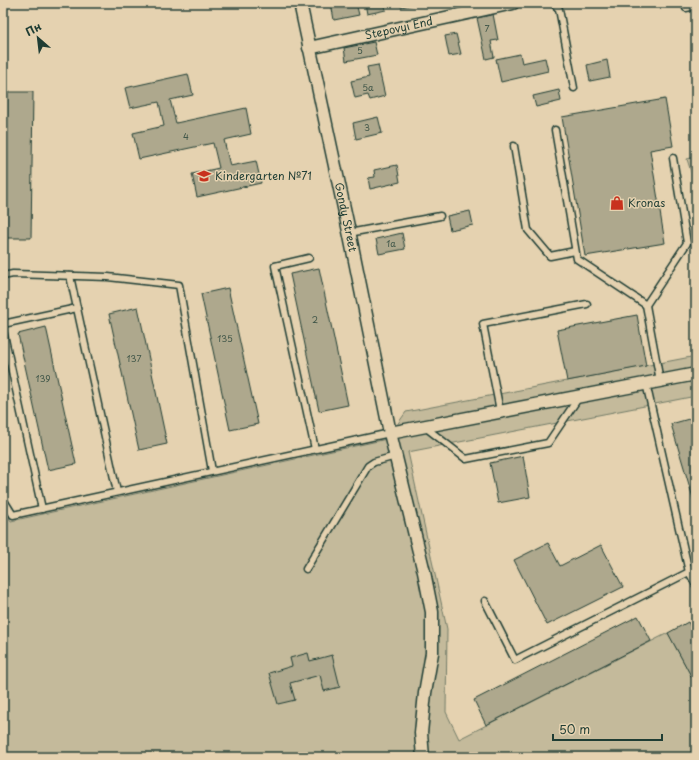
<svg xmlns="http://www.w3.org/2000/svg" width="699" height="760" font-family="'Playpen Sans',sans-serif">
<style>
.green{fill:#c4ba9b;stroke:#727c68}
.building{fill:#aea88d;stroke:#1f3d34}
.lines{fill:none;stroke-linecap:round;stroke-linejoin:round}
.service-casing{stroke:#1f3d34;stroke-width:9}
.minor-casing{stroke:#1f3d34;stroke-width:15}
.service{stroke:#e5d2b0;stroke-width:6}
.minor{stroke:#e5d2b0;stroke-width:12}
.labels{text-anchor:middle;stroke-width:3;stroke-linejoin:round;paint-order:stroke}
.number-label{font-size:9px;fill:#43584a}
.street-label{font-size:11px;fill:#1f3d34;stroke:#e5d2b0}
.poi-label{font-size:11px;fill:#1f3d34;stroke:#e5d2b0;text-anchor:start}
</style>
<rect width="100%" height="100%" fill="#e5d2b0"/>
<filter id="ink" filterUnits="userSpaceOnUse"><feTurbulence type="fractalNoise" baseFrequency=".025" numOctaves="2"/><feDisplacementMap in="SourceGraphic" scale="8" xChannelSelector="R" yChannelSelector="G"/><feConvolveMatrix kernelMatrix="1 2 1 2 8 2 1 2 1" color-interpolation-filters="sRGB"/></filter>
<g filter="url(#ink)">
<g class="green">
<path d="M696 157V188L687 159Z"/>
<path d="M696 356V396L408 452 447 629 446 712 459 739 668 633 696 685V757H3V509L11 521 387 439 406 412Z"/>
</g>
<g class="building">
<path d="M331 3H356L359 15 334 20Z"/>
<path d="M365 3H384L386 10 367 14Z"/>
<path d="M400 3H416V4L401 7Z"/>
<path d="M493 14 498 40 491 41 494 57 486 59 477 18Z"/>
<path d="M456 34 461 54 449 56 445 36Z"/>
<path d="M374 42 377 55 346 61 344 48Z"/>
<path d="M520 54 522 63 545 58 548 71 501 82 496 59Z"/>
<path d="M607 60 610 77 590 81 587 65Z"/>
<path d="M378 65 385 96 370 100 368 95 355 98 351 81 369 77 367 67Z"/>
<path d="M188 74 193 95 170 100 176 123 246 108 251 134 224 140 230 166 256 161 261 183 197 197 192 174 219 168 213 143 139 159 133 133 164 126 159 102 130 108 125 88Z"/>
<path d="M559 90 561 101 536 107 533 96Z"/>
<path d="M7 92H33L31 238H5Z"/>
<path d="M665 99 673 146 650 150 665 243 585 256 562 117Z"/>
<path d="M378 117 382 133 356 139 353 123Z"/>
<path d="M397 165 400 182 370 189 368 178 375 177 374 170Z"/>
<path d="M470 211 473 225 450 230 447 216Z"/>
<path d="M402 233 405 249 379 254 376 239Z"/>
<path d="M319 268 348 405 319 411 290 274Z"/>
<path d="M228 288 258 424 230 430 201 294Z"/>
<path d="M138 307 167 444 139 450 109 314Z"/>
<path d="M637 315 646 366 567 381 557 330Z"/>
<path d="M46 327 76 464 48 470 18 334Z"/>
<path d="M696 417V508L671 424Z"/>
<path d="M523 456 530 497 498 503 490 463Z"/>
<path d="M548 543 560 566 601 545 623 587 547 625 514 560Z"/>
<path d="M638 616 651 641 486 725 474 700Z"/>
<path d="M688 622 696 636V685L668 633Z"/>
<path d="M308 653 310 661 332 655 340 687 324 691 320 675 290 683 295 700 278 704 269 673 292 666 290 658Z"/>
</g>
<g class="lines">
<defs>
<g id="service">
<path d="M553 3 559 9 574 88"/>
<path d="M686 8 696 6"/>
<path d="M555 130 577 259 646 305"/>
<path d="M514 146 528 230 550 256 575 251"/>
<path d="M349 233 440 216"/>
<path d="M309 258 275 266 315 449"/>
<path d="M3 276 13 274 108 277 179 285 212 471"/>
<path d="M70 276 117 492"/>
<path d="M3 324 77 308"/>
<path d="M3 330 42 509"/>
<path d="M660 381 646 305 687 243 673 158"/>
<path d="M646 383 689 572 696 585"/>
<path d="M500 411 483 324 587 304"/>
<path d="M425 427 466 459 548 443 579 397"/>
<path d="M3 499 13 515 390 433"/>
<path d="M306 569 368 466 374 462 396 456"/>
<path d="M485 601 515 660 689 572"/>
</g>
<g id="minor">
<path id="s1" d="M300 3 350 236 390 433 424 572 432 612V653L425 693 421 733 423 757"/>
<path id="s2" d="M309 48 513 3"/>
<path d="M390 433 696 374"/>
</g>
</defs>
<use href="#service" class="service-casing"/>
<use href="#minor" class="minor-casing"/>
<use href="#service" class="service"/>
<use href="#minor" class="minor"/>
</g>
</g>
<defs>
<symbol id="school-bare" viewBox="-9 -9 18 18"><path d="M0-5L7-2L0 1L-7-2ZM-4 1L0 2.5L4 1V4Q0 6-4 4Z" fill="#c8321e" stroke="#e5d2b0" stroke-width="2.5" paint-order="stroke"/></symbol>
<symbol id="shop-bare" viewBox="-9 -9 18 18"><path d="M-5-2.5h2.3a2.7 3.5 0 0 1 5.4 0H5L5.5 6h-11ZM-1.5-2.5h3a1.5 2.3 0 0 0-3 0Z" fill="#c8321e" stroke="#e5d2b0" stroke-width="2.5" paint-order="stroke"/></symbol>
</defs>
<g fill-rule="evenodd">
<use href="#school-bare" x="194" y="166" width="20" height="20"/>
<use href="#shop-bare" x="607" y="193" width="20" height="20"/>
</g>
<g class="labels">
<g class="number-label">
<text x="487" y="32">7</text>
<text x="360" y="54">5</text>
<text x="368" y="91">5а</text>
<text x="367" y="131">3</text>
<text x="186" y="140">4</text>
<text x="391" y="247">1а</text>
<text x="315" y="323">2</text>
<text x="225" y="342">135</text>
<text x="134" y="362">137</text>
<text x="43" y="382">139</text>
</g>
<g class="street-label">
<text dy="4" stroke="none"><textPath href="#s2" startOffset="92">Stepovyi End</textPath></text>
<text dy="4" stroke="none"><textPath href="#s1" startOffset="219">Gondy Street</textPath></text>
</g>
<g class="poi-label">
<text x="215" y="180">Kindergarten №71</text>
<text x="628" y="207">Kronas</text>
</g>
</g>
<rect width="699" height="760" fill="none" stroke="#e5d2b0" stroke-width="16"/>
<rect x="8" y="8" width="683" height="744" fill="none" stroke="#1f3d34" stroke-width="1.5" filter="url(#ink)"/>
<g transform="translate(38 38) rotate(332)" stroke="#e5d2b0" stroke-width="3" paint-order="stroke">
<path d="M0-3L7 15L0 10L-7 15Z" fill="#1f3d34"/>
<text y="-6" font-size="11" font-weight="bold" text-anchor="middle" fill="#1f3d34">Пн</text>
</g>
<path d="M553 734v6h109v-6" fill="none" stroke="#1f3d34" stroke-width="2"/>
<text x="559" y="734" font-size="12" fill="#1f3d34" stroke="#e5d2b0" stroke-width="3" paint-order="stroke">50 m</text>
</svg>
